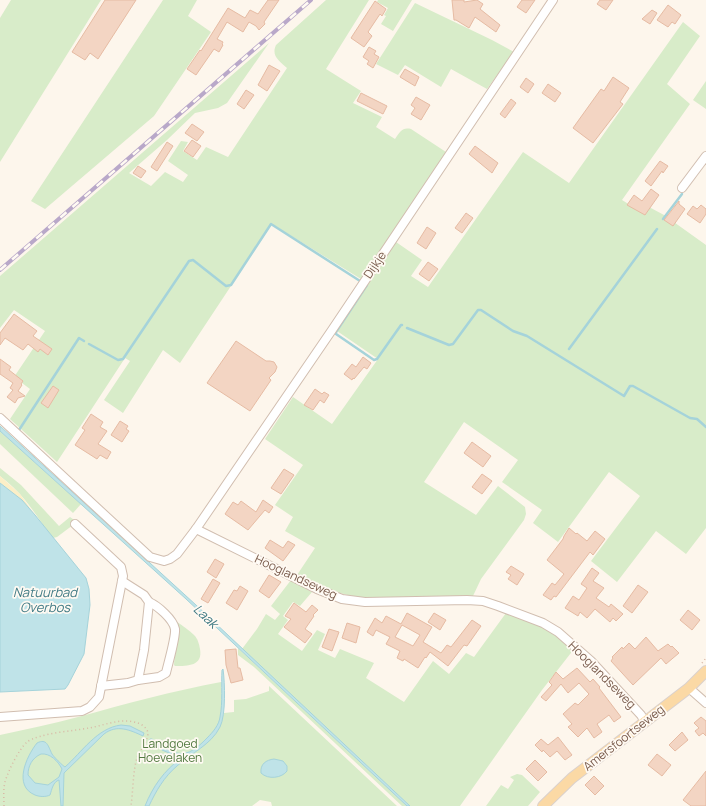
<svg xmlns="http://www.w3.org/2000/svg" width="706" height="806" font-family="Manrope,sans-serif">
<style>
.green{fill:#d8ecc9}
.sand{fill:#fcefc7}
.water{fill:#bfe3e8;stroke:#a5d3da;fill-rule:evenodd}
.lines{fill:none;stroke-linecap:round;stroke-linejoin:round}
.stream{stroke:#a5d3da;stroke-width:2.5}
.building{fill:#f3d5c3;stroke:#e6bba3;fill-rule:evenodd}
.minor-casing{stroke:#d1beb0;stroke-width:10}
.major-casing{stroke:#dad1cd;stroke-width:12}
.path{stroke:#d9b8a5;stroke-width:1.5;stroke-dasharray:1 3;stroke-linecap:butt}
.minor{stroke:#fff;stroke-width:8}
.major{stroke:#fbd9a5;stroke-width:10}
.rail-casing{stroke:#b9a8c9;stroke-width:4}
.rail{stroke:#fffaf3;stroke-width:2.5;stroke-dasharray:8;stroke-linecap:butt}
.labels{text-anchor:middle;stroke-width:3.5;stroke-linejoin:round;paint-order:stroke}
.street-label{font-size:12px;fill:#7a5c4d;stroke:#fffaf3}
.park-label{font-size:12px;fill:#537a41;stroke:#fffaf3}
.water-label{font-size:13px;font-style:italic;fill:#437c86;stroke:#fffaf3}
</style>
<rect width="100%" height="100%" fill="#fdf6ec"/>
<g class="green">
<path d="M11 0H101L0 162V18Z"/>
<path d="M163 0H197L188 16 211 32 154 116 45 209 31 201Z"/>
<path d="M326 0H369L326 69 361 91 353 103 382 117 376 127 395 139C400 132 402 127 411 129L446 152 361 279 272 224 180 363 163 350 123 413 104 400 130 361 125 358 57 462 10 419 30 389 14 377 45 331 14 310 0 328V276L269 43 227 103 218 108 195 113 167 140 129 173 151 186 165 172 183 182 188 175 168 161 181 141 188 142 183 151 197 160 206 147 228 157 287 68C279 61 271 56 276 45Z"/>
<path d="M378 0H412L393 31 381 24 386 16 384 15 388 8 377 2Z"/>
<path d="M415 3 492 40 514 52 487 89 451 69 441 87 405 65 398 75 376 64Z"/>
<path d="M683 22 700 36 667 84 690 104 622 200 643 213 649 207 664 215 706 245V528L686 554 656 531 617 582 591 561 640 496 609 472 558 542 533 523 542 510 502 482 518 460 464 422 424 482 476 515 498 486 525 507 526 514 524 520 481 579 473 596 366 598C341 596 319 586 297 575L315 548 285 531 293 517 275 505 303 465 265 439 293 397 332 424 378 359 337 331 396 242 422 260 411 276 428 287 523 152 569 183Z"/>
<path d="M706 81V109L693 100Z"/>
<path d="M0 431 81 504 73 513 0 444Z"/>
<path d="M0 468 21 485 59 526 70 517 77 522 57 537 53 538C43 526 35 512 25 500 18 491 9 483 0 476Z"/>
<path d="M291 580 312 592 300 606 293 602 283 616 288 620 278 634 302 651 317 630 325 634 318 650 335 658 340 649 374 663 366 678 404 702 433 661 449 674 466 653 474 657 506 613 549 630 574 649 542 690 460 806H410L242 649 257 629 266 614 275 620 280 614 271 606Z"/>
<path d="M177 622C183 626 189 630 194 635 198 639 199 644 200 649 203 666 188 666 175 666L174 665Z"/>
<path d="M238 648 389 789 407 806H402L254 667 238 655Z"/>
<path d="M221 682 223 715 224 713 234 712V700L246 699 269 691V686L397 806H272L271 802 260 800 252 806H0V735C26 729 52 724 78 717 125 704 173 691 221 682Z"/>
<path d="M517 774 522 775 540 792 528 806H486L501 785 508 789 514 780 510 777Z"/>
</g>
<path class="sand" d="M0 476 20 494 35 515 21 500 0 483Z"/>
<g class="water">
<path d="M0 426 196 605 410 806H407L186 599 0 431Z"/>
<path d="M0 483 22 500 35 515 86 578 89 589 90 605 84 654 68 685 65 689 0 692Z"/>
<path d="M223 669C225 683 226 715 220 727 211 745 191 753 177 766 164 777 156 791 149 806H145C153 786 164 771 181 758L162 750 150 740V739H152C176 756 185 761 207 738 213 732 219 725 220 717 223 702 221 685 222 670Z"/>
<path d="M121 725 130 726 144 733 143 736C130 730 117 724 104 734L64 773 63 806H61L59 780C53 782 52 789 50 795 46 797 40 797 35 795 13 786 26 757 37 743 47 738 48 746 52 754 53 756 63 766 65 767 82 752 97 728 121 725ZM41 754C50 753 58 761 62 769L59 777 48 785 35 783 28 775C28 766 32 758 41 754Z"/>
<path d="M274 759 283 761 287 766V771C282 778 268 780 261 773 260 764 266 760 274 759Z"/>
</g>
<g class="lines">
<g class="stream">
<path d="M663 219 682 194"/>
<path d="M367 285 336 332V334L374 360 377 359 401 325H402"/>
<path d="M407 328 449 345 453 344 478 310H481L513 331 527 336 624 396 630 386H633L690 418 697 419 706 427"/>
<path d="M89 344 118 360 123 359 189 261 193 260 226 286 231 285 271 224 360 281"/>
<path d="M569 349 657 229"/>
<path d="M19 430 79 338 84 341"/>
</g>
</g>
<g class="building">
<path d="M105 0H136L98 59 90 53 85 60 72 52Z"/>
<path d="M268 0H279L264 22 265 24 259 30 256 26 249 22 243 32 227 22 217 39 223 42 222 44 223 45 219 52 214 49 196 75 187 69 200 50 201 51 228 8 245 18 250 10 258 14Z"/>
<path d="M452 0H464V2L477 0 483 4 480 9 500 25 496 32 475 17 469 28 456 20H454Z"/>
<path d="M522 0H535L526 13 517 7Z"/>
<path d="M600 0H613L606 10 597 4Z"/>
<path d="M375 1 386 9 382 16 380 14 368 32 372 36 364 47 351 38Z"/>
<path d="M668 5 681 15 675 24 672 22 668 27 657 20Z"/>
<path d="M652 10 657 13 650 24 642 19Z"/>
<path d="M369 47 376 51 374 54 379 57 373 68 367 64 369 61 363 57Z"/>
<path d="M269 65 280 71 267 91 258 85Z"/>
<path d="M405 69 419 77 415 86 400 77Z"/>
<path d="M613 77 629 88 620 102 623 104 593 143 573 128 601 89 604 91Z"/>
<path d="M526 78 534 84 528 93 520 87Z"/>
<path d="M548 84 561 93 555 102 542 93Z"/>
<path d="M246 90 254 95 244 109 237 104Z"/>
<path d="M361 93 387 106 383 114 357 101Z"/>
<path d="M416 97 430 105 421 120 411 114 415 108 411 105Z"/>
<path d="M511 99 516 103 505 118 500 114Z"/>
<path d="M192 124 204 132 197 141 185 133Z"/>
<path d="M192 140 201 146 193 157 184 151Z"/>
<path d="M167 142 173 146 157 171 151 167Z"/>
<path d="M475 146 498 163 492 173 469 154Z"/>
<path d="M660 161 668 166 663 173 662 171 651 186 645 181Z"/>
<path d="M138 166 146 171 141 178 133 173Z"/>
<path d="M651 189 659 195 645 215 627 205 634 195 642 201Z"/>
<path d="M679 201V204L685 209 673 226 664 220Z"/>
<path d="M701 205 706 209V214L700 223 687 214 693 206 697 209Z"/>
<path d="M466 213 473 218 462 233 455 228Z"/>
<path d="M427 227 436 233 426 249 417 243Z"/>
<path d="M428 262 438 269 429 281 419 274Z"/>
<path d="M14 314 37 331 33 336 52 349 48 355 40 349 38 352 28 344 23 350 5 338 0 345V333Z"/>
<path d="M236 341 266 361H270L274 362 277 367 275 372 269 378 271 380 250 411 207 383Z"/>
<path d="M363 357 371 363 367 369 364 367 354 379 353 378 352 380 344 374 352 364 356 367Z"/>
<path d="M0 359 11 367 9 370 23 381 21 384 22 385 18 391 25 396 18 398 15 403 7 397 13 390 10 388 13 383 0 374Z"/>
<path d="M53 386 59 390 48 408 41 403Z"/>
<path d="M315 389 322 394 324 392 329 395 324 403 320 400 313 410 304 405Z"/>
<path d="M91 414 103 422 100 427 107 431 98 444 111 452 107 459 100 455 97 459 75 445 85 430 82 428Z"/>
<path d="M120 421 128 426 126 429 129 431 122 442 111 435Z"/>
<path d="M472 442 491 456 483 467 464 453Z"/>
<path d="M284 469 294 475 281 494 271 488Z"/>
<path d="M482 474 492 481 482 494 472 487Z"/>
<path d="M263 500 273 507 269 513 265 510 248 530 225 514 233 502 238 505 241 501 256 512Z"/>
<path d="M569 528 576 534 577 533 587 541 595 531 605 539 593 555 590 552 556 597 554 596 551 600 543 595 552 583 555 585 564 574 547 560 563 539 564 536Z"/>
<path d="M270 540 283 548 288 541 295 545 283 561 265 548Z"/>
<path d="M215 559 224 564 216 578 207 572Z"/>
<path d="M511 566 524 574 517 585 508 579 511 575 506 572Z"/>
<path d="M592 568 599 573 593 581 604 588 596 598 609 607 611 604 623 614 616 621 613 618 610 622 595 609 587 618 580 612 578 616 565 608 573 596 579 600 587 588 581 584Z"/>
<path d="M269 575 281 582 269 598 259 591Z"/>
<path d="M213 579 220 583 208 603 201 599Z"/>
<path d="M638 585 648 592 632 613 623 606Z"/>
<path d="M240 586 248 591 237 610 226 603 234 590 237 591Z"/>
<path d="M294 603 306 612 312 605 318 610 313 615 314 616 305 629 312 634 305 643 284 627 291 619 285 616Z"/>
<path d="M688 610 700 620 692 630 680 620Z"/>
<path d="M407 613 432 627 423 642 441 653 447 645 451 647 472 620 481 626 467 646 464 645 448 666 430 652 426 658 425 657 418 668 404 659 403 661 397 658 400 651 386 644 390 637 376 630 373 636 367 632 375 618 382 623 386 616 401 624ZM402 625 420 635 413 646 395 637Z"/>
<path d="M434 613 446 620 440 630 428 622Z"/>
<path d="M347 623 360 627 356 643 342 638Z"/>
<path d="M329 629 339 632 332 651 322 647Z"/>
<path d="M646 637 658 651 668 644 671 647 672 646 679 653 666 664 661 658 633 685 611 661 613 658 612 657 622 647 623 649 629 643 635 649Z"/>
<path d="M236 649 238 668H240L243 680 231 683 226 665 225 650Z"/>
<path d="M577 668 590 682 593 679 600 687 599 688 621 717 614 722 609 715 597 724 602 732 594 738 587 728 578 737 568 727 572 724 563 714 575 703 578 705 589 694 579 683 568 693 561 684 546 701 541 697 552 685 549 682 556 672 563 679Z"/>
<path d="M701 717 706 721V736L703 733 699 736 695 731 699 728 694 723Z"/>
<path d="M682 732 688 740 675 751 669 745Z"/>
<path d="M558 737 572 755 565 760 557 751 550 757 543 750 542 752 535 745 541 739 548 745Z"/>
<path d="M657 754 671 765 662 776 648 765Z"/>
<path d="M535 760 547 772 538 781 526 769Z"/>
<path d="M706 771V806H691L683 800Z"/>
<path d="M594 776 604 786 595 795 585 785Z"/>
</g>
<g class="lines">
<defs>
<g id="minor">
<path d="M682 188 706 156"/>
<path d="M0 418 150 557 164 561 170 559 177 554 196 529 332 330 553 0"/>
<path d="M196 529 317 589 342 599 365 602 467 600 483 601 498 606 543 623 558 632 591 661 641 715 645 722"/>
<path d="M138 680 159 677 166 673C168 664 176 637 175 629 173 619 158 606 149 602"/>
<path d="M101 686 128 683 138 680 144 650 149 602 144 595 122 581"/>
<path d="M689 688 706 703"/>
<path d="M0 717 82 711 90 707 99 697 123 576 121 567 75 524"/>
</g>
<path id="major" d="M543 806 572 778 689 688 706 671"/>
</defs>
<use href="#minor" class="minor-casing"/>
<use href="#major" class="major-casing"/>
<g class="path">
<path d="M702 663 706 658"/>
<path d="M4 806C4 798 3 790 5 782 8 771 19 749 27 742 39 733 74 731 89 728 101 726 113 721 125 721 133 721 143 723 147 730 151 738 140 750 137 758 133 770 133 792 131 806"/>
</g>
<use href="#minor" class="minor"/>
<use href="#major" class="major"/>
<defs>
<path id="rail" d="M0 270 311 0"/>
</defs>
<use href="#rail" class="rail-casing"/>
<use href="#rail" class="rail"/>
</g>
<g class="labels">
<g class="street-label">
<text transform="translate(375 265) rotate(-56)" y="4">Dijkje</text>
<text transform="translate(296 577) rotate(25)" y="4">Hooglandseweg</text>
<text transform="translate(602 675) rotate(45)" y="4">Hooglandseweg</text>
<text transform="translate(624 738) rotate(-38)" y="4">Amersfoortseweg</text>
</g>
<g class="park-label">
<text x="170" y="748">Landgoed<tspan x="170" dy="14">Hoevelaken</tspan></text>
</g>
<g class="water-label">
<text x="45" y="597">Natuurbad<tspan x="45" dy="15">Overbos</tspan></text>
<text transform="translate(206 616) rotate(43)" y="5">Laak</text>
</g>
</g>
</svg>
